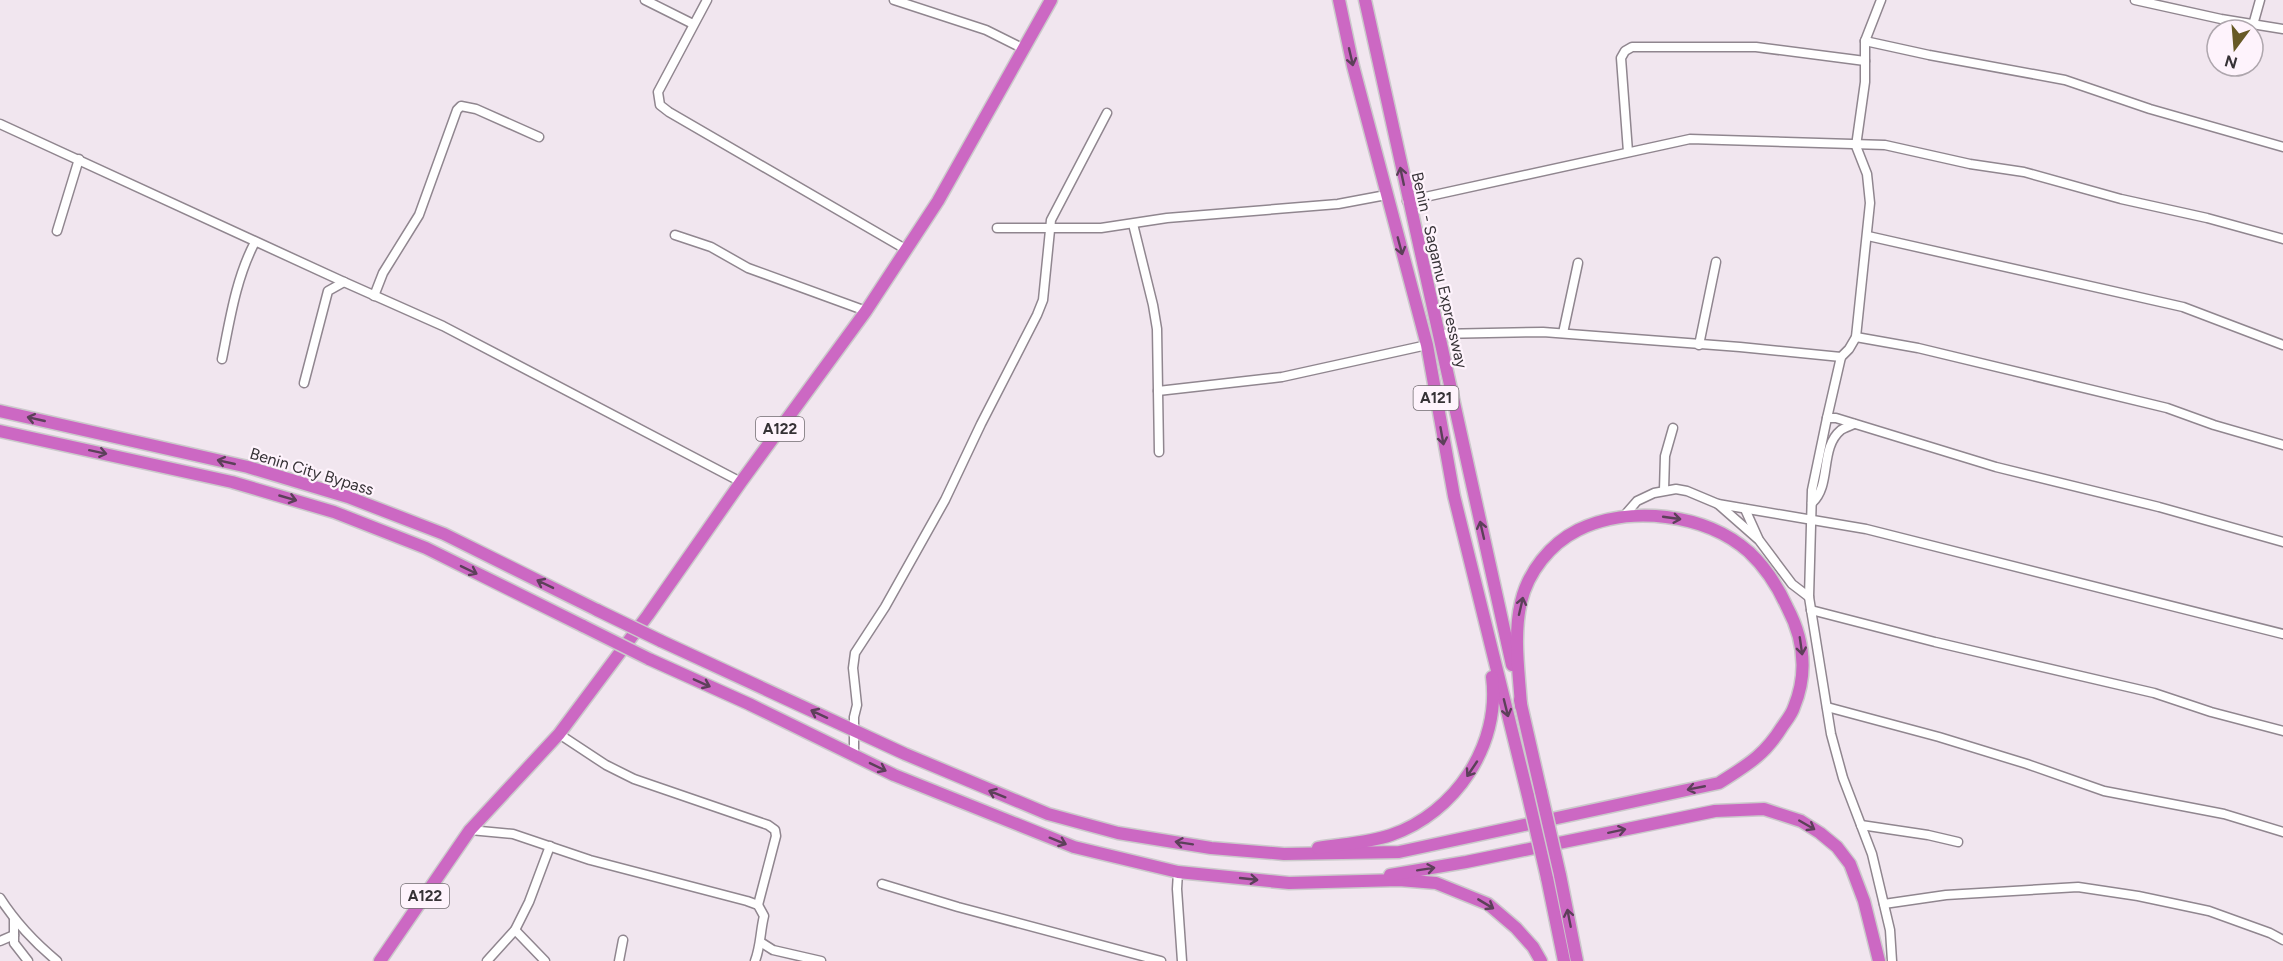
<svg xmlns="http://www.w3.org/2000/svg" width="2283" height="961" font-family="Figtree,sans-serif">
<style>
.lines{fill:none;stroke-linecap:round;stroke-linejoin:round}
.minor-casing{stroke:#90868f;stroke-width:11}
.highway-casing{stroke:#cbcacb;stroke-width:15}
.minor{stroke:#fff;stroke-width:8}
.highway{stroke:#cc68c3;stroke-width:12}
.highway-bridge-casing{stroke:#cbcacb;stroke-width:15;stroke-linecap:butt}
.highway-bridge{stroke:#cc68c3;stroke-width:12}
.oneway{stroke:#5c4059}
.labels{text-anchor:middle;stroke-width:4.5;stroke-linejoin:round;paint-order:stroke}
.shield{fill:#fef3fc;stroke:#726c71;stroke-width:1.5}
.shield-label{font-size:15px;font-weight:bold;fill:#363236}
.street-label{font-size:16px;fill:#363236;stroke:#fef3fc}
</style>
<rect width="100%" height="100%" fill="#f1e6ef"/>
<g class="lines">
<defs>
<g id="minor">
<path d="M645 0 693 24"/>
<path d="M707 0 658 92 660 105 669 112 907 250"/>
<path d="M894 0 986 30 1022 48"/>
<path d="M2135 0 2221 19 2283 29"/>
<path d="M2253 25 2260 0"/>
<path d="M1865 41 1929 55 2065 80 2150 109 2283 147"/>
<path d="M0 124 344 282 443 326 741 482"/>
<path d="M1628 152 1621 58 1625 51 1632 47H1756L1865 61"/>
<path d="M1407 201 1690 139 1885 145 1970 164 2024 172 2121 199 2207 218 2283 239"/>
<path d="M1133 224 1153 305 1157 329 1159 452"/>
<path d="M997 228H1101L1167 218 1338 204 1386 195"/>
<path d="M57 231 79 159"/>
<path d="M675 235 711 247 748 268 866 311"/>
<path d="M1868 236 2183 307 2283 345"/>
<path d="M374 296 383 273 419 215 457 110 461 106 476 109 539 137"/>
<path d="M1563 333 1578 263"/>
<path d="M1438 334 1543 332 1740 347 1841 357"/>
<path d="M1856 337 1918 348 2167 408 2214 425 2283 445"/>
<path d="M1699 345 1716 262"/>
<path d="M222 359C230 319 236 278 255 242"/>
<path d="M304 383 328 291 344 282"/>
<path d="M1158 391 1282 377 1427 345"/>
<path d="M1827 418 1841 357 1849 349 1856 337 1870 203 1867 174 1856 146 1865 82V41L1881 0"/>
<path d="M1664 490 1665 456 1673 428"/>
<path d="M1812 503C1832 485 1819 448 1841 430 1844 428 1850 426 1854 424"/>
<path d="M1718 504 1759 540 1792 584 1809 597"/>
<path d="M1745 509 1758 538"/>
<path d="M1624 516 1637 501 1654 493 1676 489 1687 491 1718 504 1866 529 2283 634"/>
<path d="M1811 610 1935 642 2154 693 2211 712 2283 731"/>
<path d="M1827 707 1939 737 2027 764 2104 791 2224 814 2283 832"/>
<path d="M559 734 606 765 634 779 768 825 775 830 776 836 758 905"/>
<path d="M854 755V717L857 705 853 668 855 653 885 607 945 500 981 424 1037 315 1043 300 1051 220 1107 113"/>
<path d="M1861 825 1928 835 1958 842"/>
<path d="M470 830 513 834 590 860 747 901 758 905 764 916C760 932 761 945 755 961"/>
<path d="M1178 872 1177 889 1182 961"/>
<path d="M882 884 958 907 1161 961"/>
<path d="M0 898C16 923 34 942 57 961"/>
<path d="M1884 904 1946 895 2078 887 2138 896 2209 911 2270 933 2283 940"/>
<path d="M14 920V943L28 961"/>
<path d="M515 930 545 961"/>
<path d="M0 941 14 935"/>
<path d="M762 943 773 950 821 961"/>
<path d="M487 961 515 930 529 902 550 846"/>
<path d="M619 961 623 940"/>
<path d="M1892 961 1890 930 1872 854 1843 778 1831 734 1809 597 1812 490 1827 418H1836L1996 467 2159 507 2283 542"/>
</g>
<g id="highway">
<path d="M1339 0 1353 66 1427 345 1454 496 1528 796"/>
<path d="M1365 0 1512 665"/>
<path d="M0 411 248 467 348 497 444 534 597 610"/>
<path d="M0 431 232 482 334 512 426 548 583 626"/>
<path d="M661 641 905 754 1048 814 1118 833 1211 848 1284 854 1399 852 1719 783C1747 765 1764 756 1782 727 1786 721 1792 714 1794 707 1808 673 1804 639 1787 607 1778 587 1765 567 1749 552 1705 513 1629 505 1578 530 1550 544 1528 572 1521 602 1513 636 1519 672 1521 706"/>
<path d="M649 659 749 704 894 775 1074 847 1178 872 1289 883 1399 880 1436 883 1488 904 1516 928 1533 947 1541 961"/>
<path d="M1520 700 1541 792"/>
<path d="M1318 848C1341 844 1368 843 1391 835 1455 813 1501 745 1492 677"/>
<path d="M1390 875 1466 862 1715 811 1764 809 1801 821 1820 833 1837 847 1850 864 1864 901 1879 961"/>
<path d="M1560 875 1577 961"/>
<path d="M1547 878 1564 961"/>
<path d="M380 961 470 830 559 734 648 615 741 482 866 311 938 201 1051 0"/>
</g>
</defs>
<use href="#minor" class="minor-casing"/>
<use href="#highway" class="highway-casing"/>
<use href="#minor" class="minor"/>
<use href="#highway" class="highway"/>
<defs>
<g id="highway-bridge">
<path d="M597 610 661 641"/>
<path d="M583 626 649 659"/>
<path d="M1541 792 1560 875"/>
<path d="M1528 796 1547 878"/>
</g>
</defs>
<use href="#highway-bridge" class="highway-bridge-casing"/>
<use href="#highway-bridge" class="highway-bridge"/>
</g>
<defs><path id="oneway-shaft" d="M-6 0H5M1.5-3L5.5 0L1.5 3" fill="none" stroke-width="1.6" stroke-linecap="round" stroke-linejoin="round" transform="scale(1.5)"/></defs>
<g class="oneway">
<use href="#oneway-shaft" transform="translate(1351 57) rotate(77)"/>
<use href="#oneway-shaft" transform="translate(1402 176) rotate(-102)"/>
<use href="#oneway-shaft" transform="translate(1400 246) rotate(75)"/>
<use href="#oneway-shaft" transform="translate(36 419) rotate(-167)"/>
<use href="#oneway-shaft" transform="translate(1442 436) rotate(80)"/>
<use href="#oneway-shaft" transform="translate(98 452) rotate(12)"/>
<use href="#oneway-shaft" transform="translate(226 462) rotate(-167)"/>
<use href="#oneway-shaft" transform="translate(288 498) rotate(16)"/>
<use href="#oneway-shaft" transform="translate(1672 518) rotate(8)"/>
<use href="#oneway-shaft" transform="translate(1482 530) rotate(-103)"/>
<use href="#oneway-shaft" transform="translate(469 570) rotate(26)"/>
<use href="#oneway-shaft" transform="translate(545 584) rotate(-154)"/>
<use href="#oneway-shaft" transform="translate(1521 606) rotate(-77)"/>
<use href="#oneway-shaft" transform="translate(1801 646) rotate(82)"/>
<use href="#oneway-shaft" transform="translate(702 683) rotate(24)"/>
<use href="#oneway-shaft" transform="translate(1506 708) rotate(76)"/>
<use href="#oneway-shaft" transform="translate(819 714) rotate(-155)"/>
<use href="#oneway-shaft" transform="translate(878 767) rotate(26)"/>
<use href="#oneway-shaft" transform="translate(1472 769) rotate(124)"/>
<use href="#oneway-shaft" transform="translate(1696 788) rotate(169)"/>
<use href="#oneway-shaft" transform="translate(997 794) rotate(-158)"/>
<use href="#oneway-shaft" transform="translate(1807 825) rotate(30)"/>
<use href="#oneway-shaft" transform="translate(1617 831) rotate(-12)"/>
<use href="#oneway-shaft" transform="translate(1058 841) rotate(22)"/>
<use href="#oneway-shaft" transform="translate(1184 843) rotate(-171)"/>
<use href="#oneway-shaft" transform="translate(1426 869) rotate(-9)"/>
<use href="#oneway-shaft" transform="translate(1249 879) rotate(6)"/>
<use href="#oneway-shaft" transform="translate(1486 904) rotate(31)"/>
<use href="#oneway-shaft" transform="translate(1569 918) rotate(-101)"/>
</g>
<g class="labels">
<g class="shield">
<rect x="1413.5" y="386" width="45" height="24" rx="4.5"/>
<rect x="756" y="417" width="48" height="24" rx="4.5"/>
<rect x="401" y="884" width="48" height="24" rx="4.5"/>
</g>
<g class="shield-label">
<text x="1436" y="403">A121</text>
<text x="780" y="434">A122</text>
<text x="425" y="901">A122</text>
</g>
<g class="street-label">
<text transform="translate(1440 270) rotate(77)" y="6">Benin - Sagamu Expressway</text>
<text transform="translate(312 471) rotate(17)" y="6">Benin City Bypass</text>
</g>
</g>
<g transform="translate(2235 48) rotate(196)"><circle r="28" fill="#fef3fc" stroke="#aea6ad" stroke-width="1.5"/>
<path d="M0-4.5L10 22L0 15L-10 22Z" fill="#675926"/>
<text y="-9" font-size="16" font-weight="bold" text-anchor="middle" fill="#363236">N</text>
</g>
</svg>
